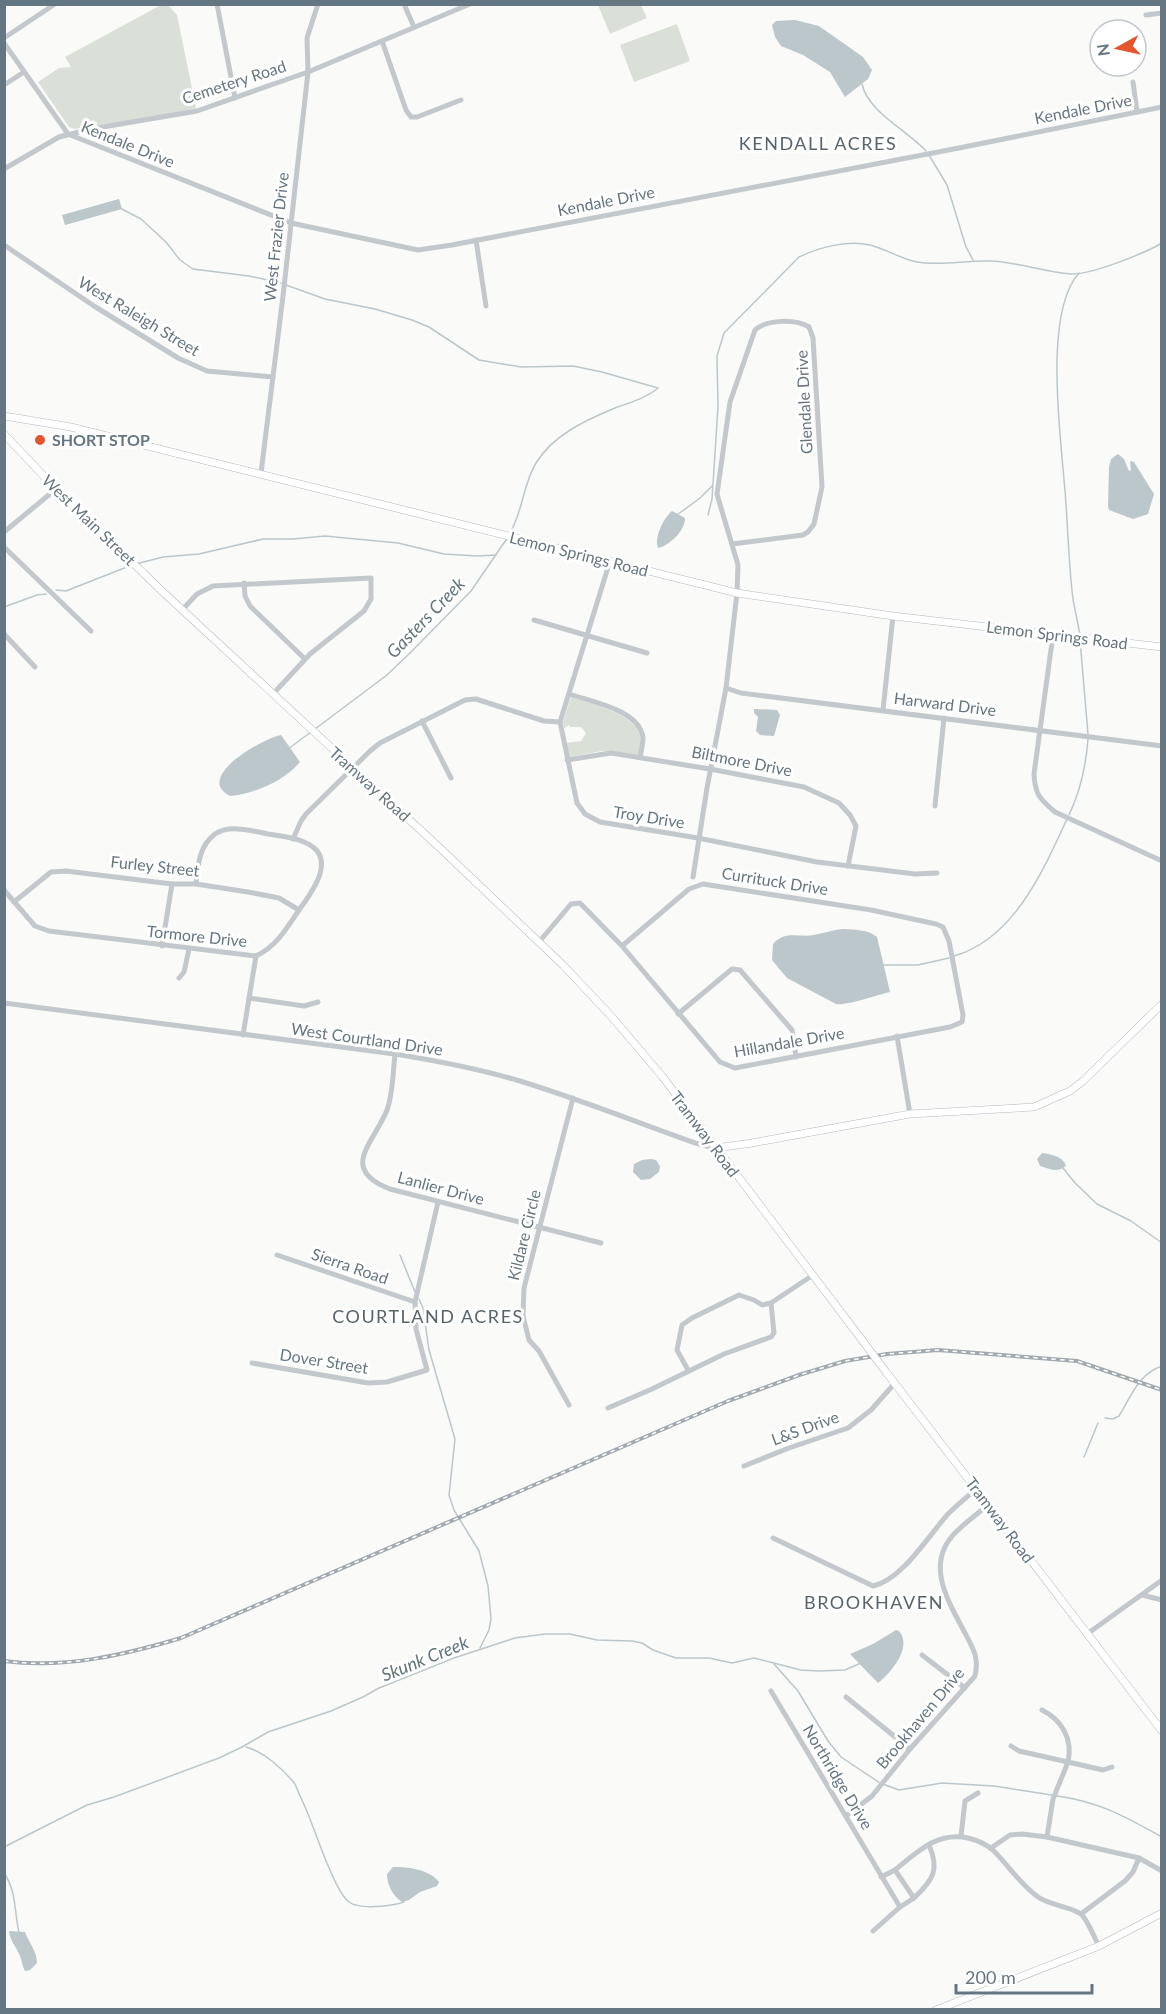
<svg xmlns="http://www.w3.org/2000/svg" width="1166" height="2014" font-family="Lato,sans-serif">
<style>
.green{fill:#dadfd7}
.water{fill:#bbc7cb}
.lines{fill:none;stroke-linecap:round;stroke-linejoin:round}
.stream{stroke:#bbc7cb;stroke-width:1.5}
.secondary-casing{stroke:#b3babf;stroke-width:8}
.street{stroke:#c3c8cc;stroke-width:5}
.secondary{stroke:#fff;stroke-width:7}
.rail-casing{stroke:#a2aab0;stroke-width:4}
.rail{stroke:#fff;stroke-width:1.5;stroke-dasharray:4.5;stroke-linecap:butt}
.secondary-bridge-casing{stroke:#b3babf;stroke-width:8;stroke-linecap:butt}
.secondary-bridge{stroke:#fff;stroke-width:7}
.poi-dot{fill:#e4572e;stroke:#fff;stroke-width:2}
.labels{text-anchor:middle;stroke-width:6;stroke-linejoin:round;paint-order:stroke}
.street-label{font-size:16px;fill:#657683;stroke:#fff}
.poi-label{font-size:16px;font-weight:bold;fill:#657683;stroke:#fff;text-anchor:start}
.neighbourhood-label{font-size:18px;letter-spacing:1.5px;fill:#57646e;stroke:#fff}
.water-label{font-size:18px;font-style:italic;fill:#60757c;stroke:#fff}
</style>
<rect width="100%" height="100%" fill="#fafaf8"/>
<g class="green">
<path d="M161 5H168L177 15 196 108 181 112 75 129 69 127 38 82 59 68 71 67 65 57Z"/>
<path d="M598 5H641L647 18 610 34Z"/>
<path d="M677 24 690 61 634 82 620 45Z"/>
<path d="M571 697C591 704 640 714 641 740 641 745 639 750 638 755L602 751 569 757 566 743 581 741 586 733 581 727H570L569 725 564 728 563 722Z"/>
</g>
<g class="water">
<path d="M795 20 819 26 863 57 872 70 868 79 845 97 830 72 803 55 781 46 775 37 772 25 776 21Z"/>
<path d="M119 199 122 209 65 225 62 215Z"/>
<path d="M1118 454 1124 459 1129 471 1131 470 1130 461 1134 462 1154 494 1148 514 1133 519 1109 510 1108 507 1109 467 1111 459Z"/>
<path d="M672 511 685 518C685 531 670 545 658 548 654 537 663 519 672 511Z"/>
<path d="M754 709 777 710 780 715 774 736 760 735 756 731 758 717 754 713Z"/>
<path d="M281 735 300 762C284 781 254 794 230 796 193 777 264 738 281 735Z"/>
<path d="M843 929C854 930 868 929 877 937L890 992C877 995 846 1006 836 1004L787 978 772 960 773 944C785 930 800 938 814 935 824 933 833 930 843 929Z"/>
<path d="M1042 1153C1051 1154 1064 1157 1066 1166 1058 1173 1049 1169 1040 1166L1037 1159Z"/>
<path d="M651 1159 656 1160 660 1166 659 1172 650 1179 641 1180 633 1172 634 1164 642 1160Z"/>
<path d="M896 1630 899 1631C913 1647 891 1673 878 1683L850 1654 873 1644Z"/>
<path d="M393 1867C408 1867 429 1869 439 1882L437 1886 420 1892 409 1900 402 1902C393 1896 387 1885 387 1874Z"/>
<path d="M9 1931 25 1932C29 1943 37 1951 37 1963L30 1970 25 1971C22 1966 22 1961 20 1956 16 1946 10 1941 9 1931Z"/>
</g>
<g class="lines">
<g class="stream">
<path d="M862 84C868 112 908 131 926 151"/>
<path d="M929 155 947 185 966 247 973 260"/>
<path d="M120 208 141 219 166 242 180 260 193 269 249 276 281 283"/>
<path d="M1079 273C1044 312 1060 429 1064 480 1068 519 1068 560 1073 599 1075 611 1078 623 1080 635"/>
<path d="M286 285 325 299 375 309 412 320 429 327 479 360 521 367 573 366 602 372 658 388"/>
<path d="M677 515 700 498 712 486"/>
<path d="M708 515 712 499 718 407 717 356 724 333 799 257C820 247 847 240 870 245 886 249 901 259 917 262 941 266 966 260 990 261 1018 262 1044 272 1071 274 1091 275 1145 253 1162 243"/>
<path d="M510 533C523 511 523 484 536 463 553 435 586 420 615 408 631 402 644 399 657 389"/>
<path d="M136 564 163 557 199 554 263 539H293L325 536 398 543 444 554 477 556 496 555"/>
<path d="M56 590 66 591 132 565"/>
<path d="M4 607 37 595 46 594"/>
<path d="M1080 640 1088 734"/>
<path d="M315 729 387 675 410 653 471 591 508 537"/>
<path d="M288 749 311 732"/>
<path d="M1069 815C1081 790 1086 766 1088 739"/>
<path d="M954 956C1014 939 1043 871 1067 819"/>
<path d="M883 965H918L949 958"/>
<path d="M1063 1168 1075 1183 1097 1204 1131 1221 1162 1243"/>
<path d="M400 1255 415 1292"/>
<path d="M419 1299 423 1308 429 1350 455 1439 449 1495 454 1510 479 1551 488 1586 491 1619 489 1630 480 1648"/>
<path d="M1105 1418 1113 1419 1119 1416C1131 1397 1138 1374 1162 1366"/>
<path d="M1084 1457 1098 1423"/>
<path d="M774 1664 798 1691 828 1741 841 1757 880 1783 899 1790 942 1783 994 1786 1052 1795"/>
<path d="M246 1747C264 1752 283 1769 295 1784 299 1794 304 1804 308 1814 316 1833 335 1892 349 1902 359 1910 392 1906 404 1902"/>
<path d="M1057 1796C1100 1802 1124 1816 1162 1837"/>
<path d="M4 1847 87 1805 114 1797 219 1758 242 1747 268 1732 331 1711 363 1697 379 1688 454 1658 515 1638 545 1634H570L597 1640 632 1641 642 1643 653 1650 676 1658H709L732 1663 754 1658 801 1670 819 1671 845 1670 861 1663"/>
<path d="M4 1873C17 1892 14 1912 19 1932"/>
</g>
<defs>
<g id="secondary">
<path d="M4 416 71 427 737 593 893 616 1162 647"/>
<path d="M4 434 56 489 164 593 441 849 563 965 611 1016 662 1076 862 1340"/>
<path d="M716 1148 752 1143 910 1114 1034 1107 1070 1091 1083 1081 1162 1004"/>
<path d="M886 1372 1162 1731"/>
<path d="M936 2010 1099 1946 1162 1913"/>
</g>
</defs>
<use href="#secondary" class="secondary-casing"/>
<g class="street">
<path d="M217 4 235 98"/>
<path d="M404 4 414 27"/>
<path d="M1146 15 1162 13"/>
<path d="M4 38 55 4"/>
<path d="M382 41 406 110 411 117H417L461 100"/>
<path d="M4 43 68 134 291 223 418 250 452 245 959 148 1162 107"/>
<path d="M1133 82 1137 112"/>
<path d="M4 85 24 72"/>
<path d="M4 169 59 137 91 129 197 111 308 72 470 4"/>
<path d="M476 240 486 306"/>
<path d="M4 245 94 306 178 358 207 371 273 377"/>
<path d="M261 473 283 296 308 72 307 38 318 4"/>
<path d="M4 532 56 489"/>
<path d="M4 547 91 631"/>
<path d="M610 561 560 722 577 803 585 814 600 822 698 838 817 862 915 874 937 873"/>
<path d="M244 583 245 596 250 606 305 659"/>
<path d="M182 610 197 594 213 586 371 578V599L364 611 310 654 273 694"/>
<path d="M534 620 647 653"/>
<path d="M4 634 35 667"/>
<path d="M1053 635 1034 774C1035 795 1040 799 1055 812L1162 861"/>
<path d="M726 688 741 693 1162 746"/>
<path d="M569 694C592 702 640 710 643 738 643 744 641 751 640 757"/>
<path d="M883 710 893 616"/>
<path d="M422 721 451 778"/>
<path d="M567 760 611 753 710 769 804 787 839 803 850 815 856 826 848 866"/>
<path d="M935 806 944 718"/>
<path d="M293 839 301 821 306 814 370 751 380 743 465 700 476 699 544 721 560 722"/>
<path d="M693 877 707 788 726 688 737 593 738 565 719 501 717 494 730 402 755 330C767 319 796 319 809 327L813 338 822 487 814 524 808 532 803 535 732 544"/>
<path d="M4 890 35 926 49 931 256 956C276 947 287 928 299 910 313 891 339 856 304 842 294 837 280 836 268 834 253 831 229 824 215 834 199 846 198 865 196 884"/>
<path d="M14 902 51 872 66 871 172 884H196L248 892 279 898 299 910"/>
<path d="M539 942 571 904 580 903 622 946 720 1062 735 1068 950 1027 962 1022 963 1015 949 941 943 927 936 924 871 910 703 884 689 889 622 946"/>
<path d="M162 946 172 884"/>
<path d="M179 978 184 972 189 949"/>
<path d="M249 998 304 1006 318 1002"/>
<path d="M4 1003 395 1054C438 1061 480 1069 520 1081 582 1100 641 1124 701 1145L716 1148"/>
<path d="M678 1014 732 969 740 970 792 1030 796 1057"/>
<path d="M243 1035 256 956"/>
<path d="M897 1036 910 1114"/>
<path d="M395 1054C393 1072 393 1094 387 1110 374 1143 338 1169 390 1189L601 1243"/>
<path d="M277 1255 415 1302"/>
<path d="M252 1363 368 1383 387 1382 427 1370 416 1329 415 1302 438 1202"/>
<path d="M688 1370 677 1350 682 1325 692 1318 739 1295 754 1300 762 1305 771 1303 813 1275"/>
<path d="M569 1405 539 1351 529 1340 523 1316 524 1288 573 1098"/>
<path d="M608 1408 652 1389 724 1354 771 1337 774 1333 771 1303"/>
<path d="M744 1466 789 1448 848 1428 871 1410 895 1383"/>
<path d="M773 1538 873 1586C902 1580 929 1535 948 1514 957 1505 967 1497 976 1489"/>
<path d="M1142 1595 1162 1600"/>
<path d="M1087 1634 1162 1580"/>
<path d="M922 1655 965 1688"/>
<path d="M771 1691 900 1907 873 1931"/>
<path d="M846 1697 910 1749"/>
<path d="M1042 1710C1062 1720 1073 1739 1068 1762L1103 1770 1112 1767"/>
<path d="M1011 1746 1019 1751 1068 1762 1053 1799 1047 1837"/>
<path d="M846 1816 872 1796 910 1749 975 1676C979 1658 974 1650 965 1633 948 1601 924 1563 956 1532 966 1522 977 1514 988 1505"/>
<path d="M961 1836 965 1801 978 1793"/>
<path d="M991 1848 1010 1835 1022 1834 1047 1837 1139 1858"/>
<path d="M881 1877 895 1870"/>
<path d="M914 1898C933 1880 940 1870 929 1845"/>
<path d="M900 1907 914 1898 895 1870C917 1852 938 1831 968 1838 976 1840 986 1844 993 1850 1008 1865 1020 1884 1038 1897 1049 1905 1072 1907 1081 1914 1087 1919 1095 1939 1099 1946"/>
<path d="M1081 1914 1125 1881 1133 1872 1139 1858 1162 1871"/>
</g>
<use href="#secondary" class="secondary"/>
<defs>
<path id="rail" d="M4 1661C65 1669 124 1655 181 1638L728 1401 799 1375 845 1361 887 1354 938 1350 1077 1361 1162 1390"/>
</defs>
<use href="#rail" class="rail-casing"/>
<use href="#rail" class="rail"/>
<defs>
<path id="secondary-bridge" d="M862 1340 886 1372"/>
</defs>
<use href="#secondary-bridge" class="secondary-bridge-casing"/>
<use href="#secondary-bridge" class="secondary-bridge"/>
</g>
<circle class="poi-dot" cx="40" cy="440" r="6"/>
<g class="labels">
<g class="street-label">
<text transform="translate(234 82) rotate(-18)" y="6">Cemetery Road</text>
<text transform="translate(1083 109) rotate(-11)" y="6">Kendale Drive</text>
<text transform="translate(128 144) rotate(22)" y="6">Kendale Drive</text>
<text transform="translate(606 201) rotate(-11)" y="6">Kendale Drive</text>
<text transform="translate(276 237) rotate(-84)" y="6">West Frazier Drive</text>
<text transform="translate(139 316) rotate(31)" y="6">West Raleigh Street</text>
<text transform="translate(804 402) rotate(-93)" y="6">Glendale Drive</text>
<text transform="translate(89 520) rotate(44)" y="6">West Main Street</text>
<text transform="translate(579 554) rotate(14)" y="6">Lemon Springs Road</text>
<text transform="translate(1057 635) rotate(7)" y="6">Lemon Springs Road</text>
<text transform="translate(945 704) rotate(7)" y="6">Harward Drive</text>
<text transform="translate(742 761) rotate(11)" y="6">Biltmore Drive</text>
<text transform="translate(370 784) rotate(42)" y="6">Tramway Road</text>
<text transform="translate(649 817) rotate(9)" y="6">Troy Drive</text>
<text transform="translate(155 866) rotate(6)" y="6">Furley Street</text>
<text transform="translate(775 881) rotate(9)" y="6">Currituck Drive</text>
<text transform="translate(197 936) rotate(6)" y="6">Tormore Drive</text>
<text transform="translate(367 1039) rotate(8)" y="6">West Courtland Drive</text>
<text transform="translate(789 1042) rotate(-10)" y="6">Hillandale Drive</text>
<text transform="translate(705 1134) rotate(53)" y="6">Tramway Road</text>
<text transform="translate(441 1188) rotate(15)" y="6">Lanlier Drive</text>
<text transform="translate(524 1235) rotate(-76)" y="6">Kildare Circle</text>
<text transform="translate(350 1266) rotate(19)" y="6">Sierra Road</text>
<text transform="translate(324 1361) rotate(9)" y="6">Dover Street</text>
<text transform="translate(805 1428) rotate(-20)" y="6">L&amp;S Drive</text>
<text transform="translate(1000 1520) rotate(53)" y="6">Tramway Road</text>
<text transform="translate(920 1718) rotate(-50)" y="6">Brookhaven Drive</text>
<text transform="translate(838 1777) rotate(59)" y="6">Northridge Drive</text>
</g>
<g class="poi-label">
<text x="52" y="446">SHORT STOP</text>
</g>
<g class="neighbourhood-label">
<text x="818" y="150">KENDALL ACRES</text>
<text x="428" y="1323">COURTLAND ACRES</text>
<text x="874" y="1609">BROOKHAVEN</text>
</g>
<g class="water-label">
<text transform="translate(426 618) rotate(-46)" y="6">Gasters Creek</text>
<text transform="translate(425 1659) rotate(-22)" y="6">Skunk Creek</text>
</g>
</g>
<rect width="1166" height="2014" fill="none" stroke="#657683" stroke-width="12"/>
<g transform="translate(1118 48) rotate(262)"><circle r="28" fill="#ffffff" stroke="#c1c8cd" stroke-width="1.5"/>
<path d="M0-4.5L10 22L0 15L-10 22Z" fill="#e4572e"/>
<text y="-9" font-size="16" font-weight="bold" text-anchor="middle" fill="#657683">N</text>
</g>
<path d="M956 1984v9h136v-9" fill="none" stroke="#657683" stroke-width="3"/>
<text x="965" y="1984" font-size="18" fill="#657683" stroke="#ffffff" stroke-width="4.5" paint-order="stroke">200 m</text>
</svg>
